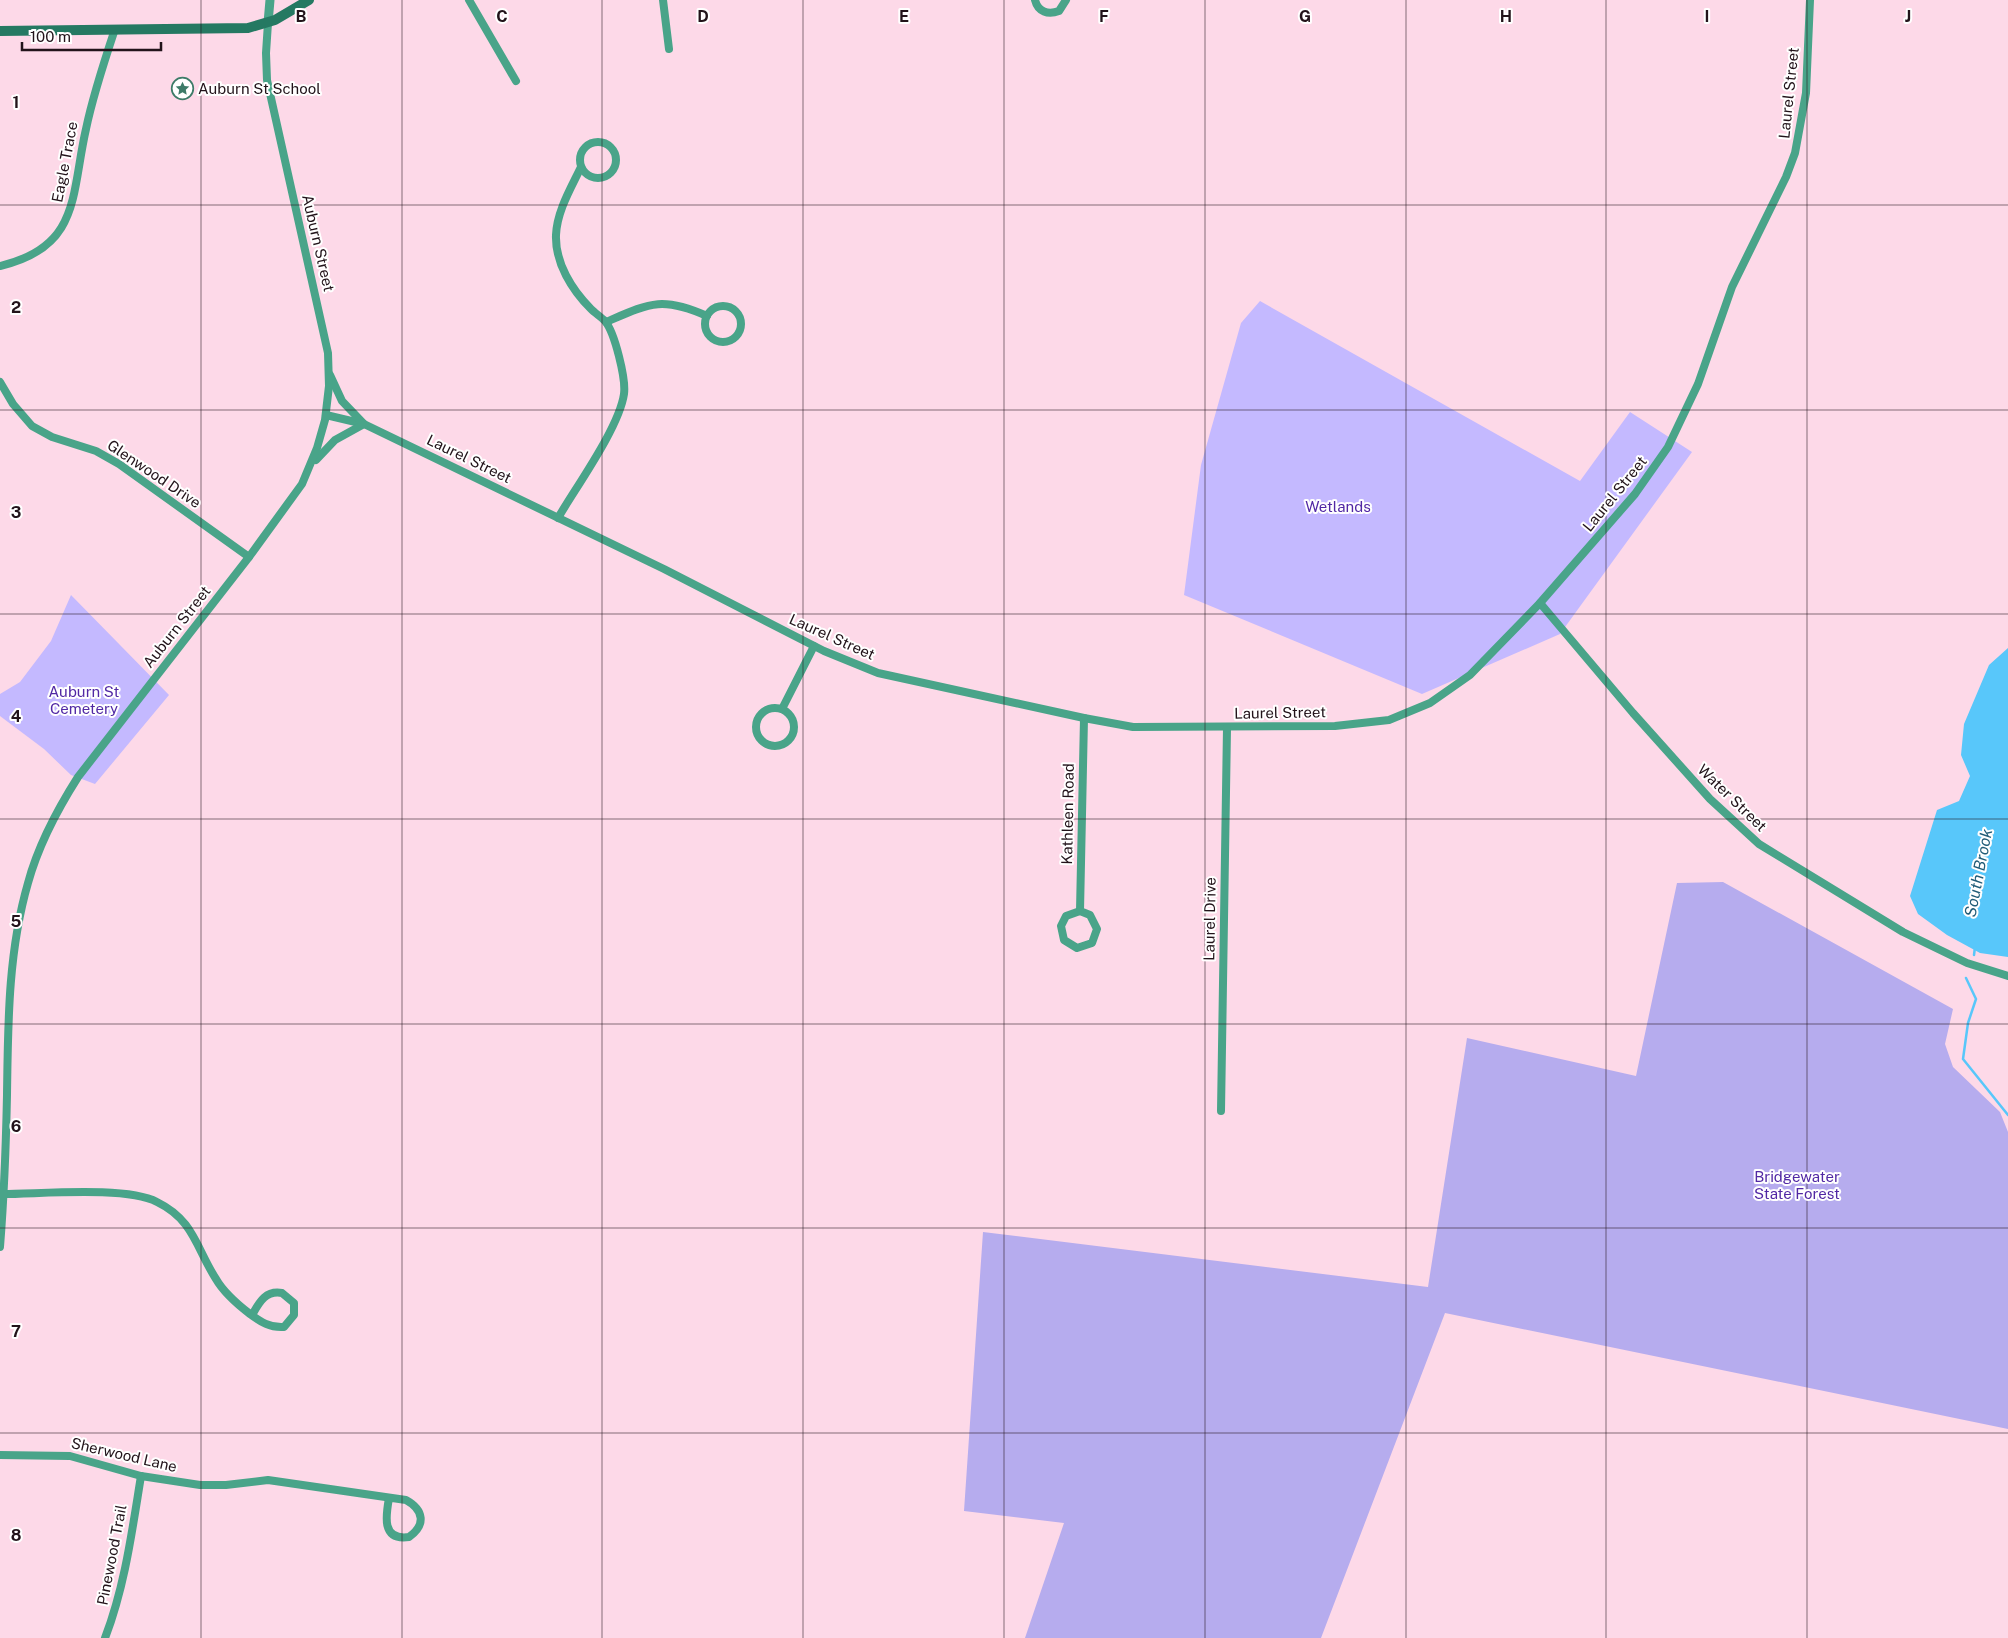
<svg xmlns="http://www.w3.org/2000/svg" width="2008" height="1638" font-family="'Public Sans',sans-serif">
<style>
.green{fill:#c4b9ff}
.forest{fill:#b6acee}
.water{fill:#58c7fa}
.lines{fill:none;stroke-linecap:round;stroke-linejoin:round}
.stream{stroke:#58c7fa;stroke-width:2.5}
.minor{stroke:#49a489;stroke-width:8}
.tertiary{stroke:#49a489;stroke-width:9}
.secondary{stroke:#257962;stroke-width:10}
.grid{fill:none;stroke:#22131a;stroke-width:1;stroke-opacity:0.55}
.labels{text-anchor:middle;stroke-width:4;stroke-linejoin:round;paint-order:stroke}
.poi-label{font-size:15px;fill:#22131a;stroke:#fff;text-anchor:start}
.street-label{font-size:15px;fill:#22131a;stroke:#fff}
.park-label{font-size:15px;fill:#5128a4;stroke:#fff}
.water-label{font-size:16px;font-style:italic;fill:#225d78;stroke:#fff}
.grid-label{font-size:16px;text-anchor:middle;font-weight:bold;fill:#22131a;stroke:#fff;stroke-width:4;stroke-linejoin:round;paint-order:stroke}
</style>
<rect width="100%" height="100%" fill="#fdd9e8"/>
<g class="green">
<path d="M1260 301 1580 481 1630 412 1692 452 1560 634 1422 694 1184 595 1201 465 1241 323Z"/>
<path d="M71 595 169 695 95 784 71 775 44 749 0 716V694L20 682 51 641Z"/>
</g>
<path class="forest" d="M1723 882 1953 1009 1945 1044 1953 1067 2000 1112 2008 1132V1429L1445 1313 1321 1638H1025L1064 1523 964 1511 983 1232 1428 1287 1467 1038 1636 1076 1677 883Z"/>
<path class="water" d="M2008 648V957L1980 953 1947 935 1918 914 1910 896 1937 810 1959 801 1970 776 1961 755 1964 724 1989 665Z"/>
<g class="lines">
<g class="stream">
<path d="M1974 955 1975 947"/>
<path d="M1966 978 1976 999 1968 1023 1963 1059 2008 1115"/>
</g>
<g class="minor">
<path d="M469 0 516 81"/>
<path d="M663 0 669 49"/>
<path d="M1035 0C1038 12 1048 15 1059 11L1066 0"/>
<circle cx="598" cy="160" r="18"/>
<path d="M0 266C81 247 71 194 86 129 93 95 104 62 115 29"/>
<circle cx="723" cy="324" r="18"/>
<path d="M606 322C650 303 662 296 707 316"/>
<path d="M0 382 13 404 32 426 52 437 96 451 119 464 249 557"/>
<path d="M326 415 364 424 664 569 824 651 878 673 1084 718 1133 727 1335 726 1389 720 1430 703 1470 675 1540 603 1635 494 1668 447 1698 384 1732 287 1786 177 1795 153 1806 93 1810 0"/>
<path d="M316 460 335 440 364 424 342 401 330 375"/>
<path d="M558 518C576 487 619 428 624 394 626 379 615 333 605 321 601 317 595 313 591 309 572 290 555 263 556 235 557 211 571 188 581 167"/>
<path d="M1540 603 1633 713 1710 799 1759 844 1903 932 1967 963 2008 976"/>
<circle cx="775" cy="727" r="19"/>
<path d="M782 709 814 646"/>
<path d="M1080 911 1066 916 1061 926 1064 940 1077 948 1092 943 1097 929 1090 915 1080 911 1084 718"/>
<path d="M1221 1111 1227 728"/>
<path d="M3 1194C41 1194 126 1186 157 1202 194 1220 196 1248 216 1279 224 1293 237 1304 250 1314 261 1322 270 1328 284 1327L294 1315V1303L282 1293C265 1290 259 1303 252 1315"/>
<path d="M0 1247C4 1196 6 1145 7 1095 8 1024 8 952 28 883 38 846 57 810 78 777L249 557 302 484 317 448 325 420 329 386 328 353 267 80 266 53 268 23"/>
<path d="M0 1455 70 1456 141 1476 200 1485H226L268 1480 406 1500C424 1510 426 1525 409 1537 381 1541 386 1515 389 1498"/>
<path d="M105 1638C125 1586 132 1531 141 1476"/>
</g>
<path class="tertiary" d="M268 23 270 0"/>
<path class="secondary" d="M0 31 248 28 275 20 309 0"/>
</g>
<path class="grid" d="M201 0V1638M402 0V1638M602 0V1638M803 0V1638M1004 0V1638M1205 0V1638M1406 0V1638M1606 0V1638M1807 0V1638M0 205H2008M0 410H2008M0 614H2008M0 819H2008M0 1024H2008M0 1228H2008M0 1433H2008"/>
<defs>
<symbol id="sight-ring" viewBox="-11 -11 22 22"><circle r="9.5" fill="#fff" stroke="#3d7b68" stroke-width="1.5"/><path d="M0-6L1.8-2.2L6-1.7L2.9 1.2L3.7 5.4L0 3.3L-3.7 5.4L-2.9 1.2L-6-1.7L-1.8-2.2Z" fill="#3d7b68"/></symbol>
</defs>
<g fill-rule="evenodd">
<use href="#sight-ring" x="170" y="76" width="25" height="25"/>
</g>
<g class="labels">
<g class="poi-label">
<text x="198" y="94">Auburn St School</text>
</g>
<g class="street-label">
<text transform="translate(1789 93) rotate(-84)" y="5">Laurel Street</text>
<text transform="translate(65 162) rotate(-79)" y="5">Eagle Trace</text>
<text transform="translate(318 243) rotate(77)" y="5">Auburn Street</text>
<text transform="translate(469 459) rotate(26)" y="5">Laurel Street</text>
<text transform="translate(154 474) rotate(34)" y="5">Glenwood Drive</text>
<text transform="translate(1615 494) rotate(-51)" y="5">Laurel Street</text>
<text transform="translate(177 627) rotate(-52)" y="5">Auburn Street</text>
<text transform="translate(832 637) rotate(24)" y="5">Laurel Street</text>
<text transform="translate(1280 713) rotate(-1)" y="5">Laurel Street</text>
<text transform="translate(1732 798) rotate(44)" y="5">Water Street</text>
<text transform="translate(1068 814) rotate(-89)" y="5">Kathleen Road</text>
<text transform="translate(1210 919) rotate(-89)" y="5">Laurel Drive</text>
<text transform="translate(124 1455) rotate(13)" y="5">Sherwood Lane</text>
<text transform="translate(112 1555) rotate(-79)" y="5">Pinewood Trail</text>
</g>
<g class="park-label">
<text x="1338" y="512">Wetlands</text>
<text x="84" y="697">Auburn St<tspan x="84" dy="17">Cemetery</tspan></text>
<text x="1797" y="1182">Bridgewater<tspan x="1797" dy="17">State Forest</tspan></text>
</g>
<g class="water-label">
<text transform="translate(1978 873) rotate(-79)" y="6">South Brook</text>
</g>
</g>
<g class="grid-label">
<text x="301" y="22">B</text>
<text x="502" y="22">C</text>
<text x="703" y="22">D</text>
<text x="904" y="22">E</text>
<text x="1104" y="22">F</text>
<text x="1305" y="22">G</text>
<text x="1506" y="22">H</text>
<text x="1707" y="22">I</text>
<text x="1908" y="22">J</text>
<text x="16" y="108">1</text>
<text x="16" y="313">2</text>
<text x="16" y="518">3</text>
<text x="16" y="722">4</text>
<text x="16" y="927">5</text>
<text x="16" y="1132">6</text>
<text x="16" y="1337">7</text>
<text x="16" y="1541">8</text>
</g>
<path d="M22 42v8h139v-8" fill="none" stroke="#22131a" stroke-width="2.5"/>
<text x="30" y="42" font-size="15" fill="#22131a" stroke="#ffffff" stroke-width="4" paint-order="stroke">100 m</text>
</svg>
